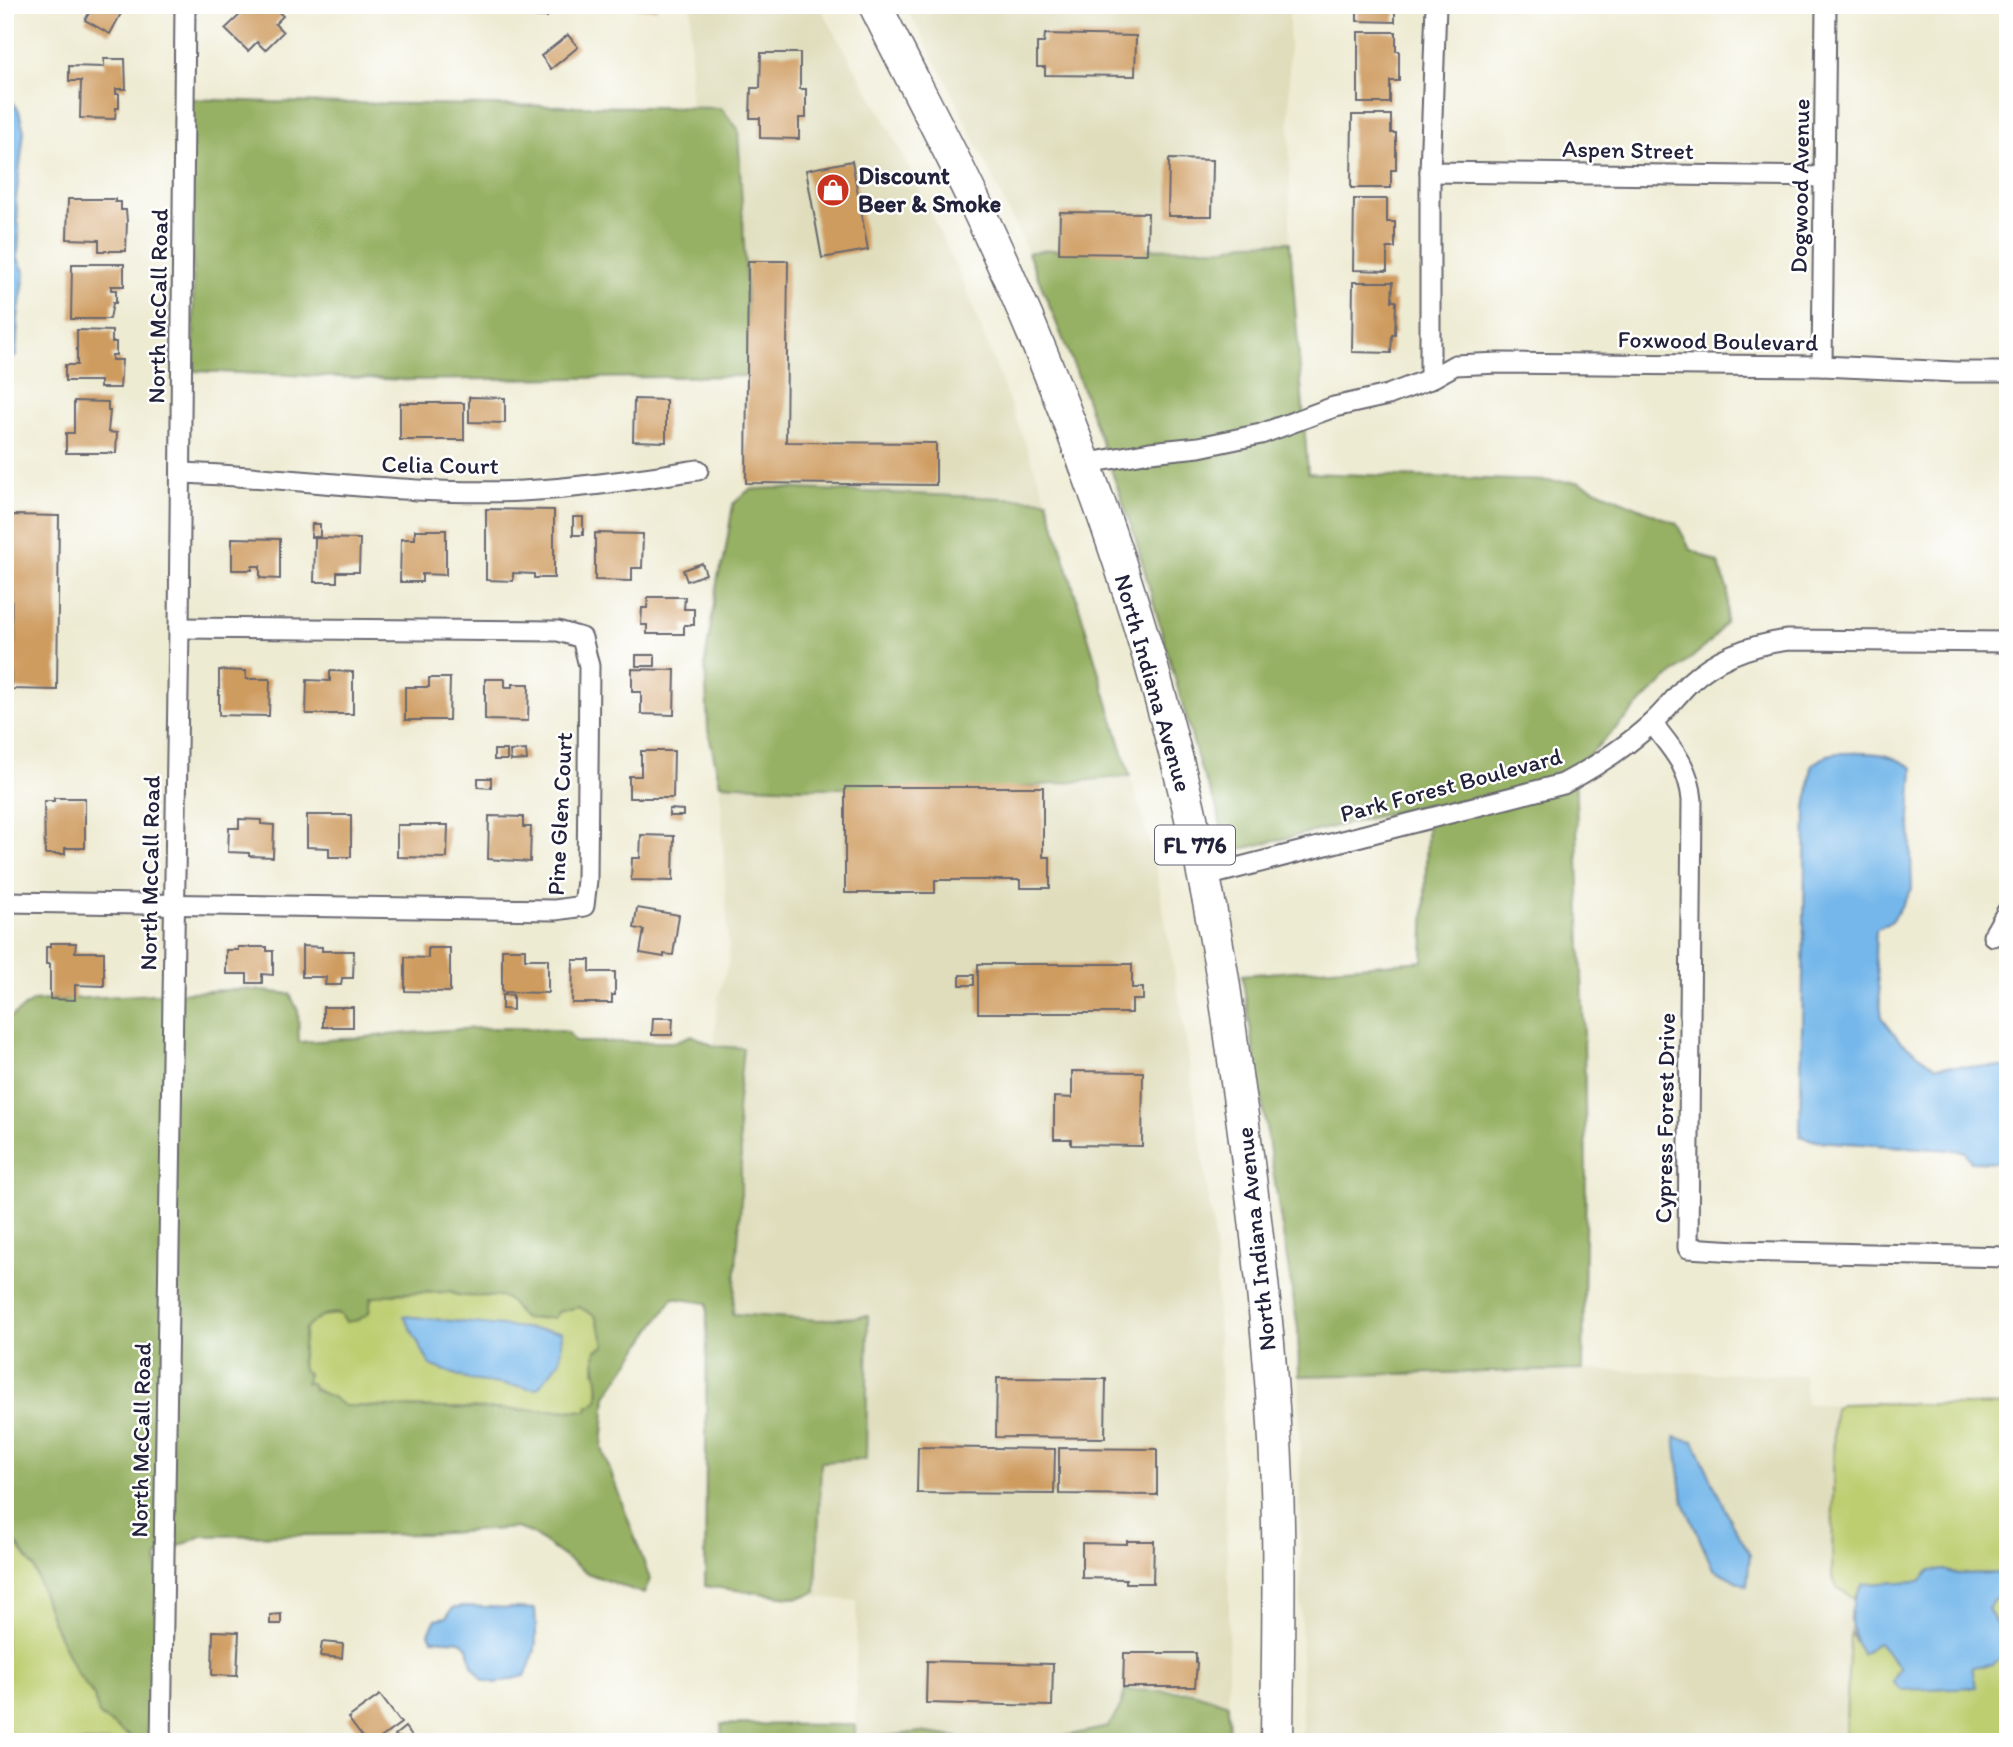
<svg xmlns="http://www.w3.org/2000/svg" width="2013" height="1747" font-family="Itim,sans-serif">
<style>
.built{fill:#dfddbb;fill-rule:evenodd}
.green{fill:#bdce71;stroke:#707856;stroke-width:2}
.forest{fill:#96b163;stroke:#5c6a4f;stroke-width:2;fill-rule:evenodd}
.water{fill:#75b7ea;stroke:#4c6c92;stroke-width:2}
.building{fill:#cf9c61}
.lines{fill:none;stroke-linecap:round;stroke-linejoin:round}
.minor-casing{stroke:#696870;stroke-width:23}
.primary-casing{stroke:#696870;stroke-width:35}
.minor{stroke:#fff;stroke-width:19}
.primary{stroke:#fff;stroke-width:32}
.labels{text-anchor:middle;stroke-width:5;stroke-linejoin:round;paint-order:stroke}
.shield{fill:#fff;stroke:#646476;stroke-width:2}
.shield-label{font-size:23px;font-weight:bold;fill:#22223b}
.street-label{font-size:24px;fill:#22223b;stroke:#fff}
.poi-label{font-size:24px;font-weight:bold;fill:#22223b;stroke:#fff;text-anchor:start}
</style>
<rect width="100%" height="100%" fill="#fff"/>
<filter id="ink" filterUnits="userSpaceOnUse"><feTurbulence type="fractalNoise" baseFrequency=".0143" numOctaves="2"/><feDisplacementMap in="SourceGraphic" scale="14" xChannelSelector="R" yChannelSelector="G"/><feConvolveMatrix kernelMatrix="1 2 1 2 8 2 1 2 1" color-interpolation-filters="sRGB"/></filter>
<filter id="wash" filterUnits="userSpaceOnUse"><feTurbulence type="fractalNoise" baseFrequency=".00686" numOctaves="4" result="noise"/><feDisplacementMap in="SourceGraphic" scale="28" xChannelSelector="R" yChannelSelector="G"/><feGaussianBlur stdDeviation="1.57" result="paint"/><feColorMatrix in="noise" values="0 0 0 0 0 0 0 0 0 0 0 0 0 0 0 0 0 1.4 0 .05"/><feComposite in="paint" operator="in"/></filter>
<g filter="url(#wash)">
<rect width="100%" height="100%" fill="#eeebd3"/>
<g class="built">
<path d="M691 5H819L890 129 963 281 1047 500H1023L994 497 845 489 775 488 749 490 751 376 721 108H690Z"/>
<path d="M905 5H1289L1290 242 1245 243 1228 248 1046 250 1028 253 951 90Z"/>
<path d="M1130 776 1154 857 1184 1027 1215 1243 1229 1599 1228 1704 1193 1692 1125 1691 1121 1706 1108 1727 1061 1737 1018 1740 963 1738 920 1732 855 1740 857 1601 816 1597V1592L821 1462 866 1459 868 1317 819 1320 733 1314 739 1262 741 1154 737 1111 743 1049 714 1046 718 997 729 961 720 784 794 788H1014Z"/>
<path d="M1583 1370 1804 1375 1806 1404H1841L1834 1409 1832 1576 1837 1587 1854 1599 1848 1658V1698L1845 1742H1302L1299 1376ZM1675 1438 1693 1441 1731 1522 1750 1554Z"/>
</g>
<g class="green">
<path d="M450 1292C467 1301 488 1290 506 1298 515 1302 516 1315 525 1318 533 1320 545 1317 554 1318L558 1312 579 1307 595 1316C599 1326 604 1336 605 1346L596 1350 595 1371 599 1379 598 1400 587 1411 343 1406 306 1383 301 1363 305 1329 320 1316 340 1314 371 1298 385 1294Z"/>
<path d="M1873 1403 2008 1406V1742H1845L1850 1631 1862 1654 1877 1641 1901 1668 1896 1673 1975 1687 1972 1667 1992 1664 1997 1624 1988 1609 2007 1583 2000 1573 1957 1574 1944 1570 1920 1581 1863 1584 1854 1599 1837 1587 1832 1576 1834 1409 1841 1404Z"/>
<path d="M5 1534 13 1539 34 1568 51 1618 75 1670 94 1696 99 1715 131 1738 133 1742H5Z"/>
</g>
<g class="forest">
<path d="M191 99 271 102 721 108 738 129 751 376 408 380 194 371Z"/>
<path d="M1290 242 1308 473 1578 482 1677 524 1690 549 1718 563 1728 591 1726 621 1711 641 1651 693 1575 769 1584 1035 1586 1172 1583 1370 1299 1376 1298 1329 1242 975 1423 961 1428 804 1225 853 1218 810 1201 770 1135 537 1078 376 1028 253 1046 250 1228 248 1245 243Z"/>
<path d="M775 488 1047 500 1130 776 1014 788H794L720 784 708 730 705 663 718 576 724 560 733 504 749 490Z"/>
<path d="M244 989 290 994 298 1011 299 1042C389 1038 477 1020 568 1032L575 1042H674L692 1035 714 1046 743 1048 737 1111 741 1154V1200L733 1314 819 1320 868 1316 866 1459 821 1462 816 1592 798 1598 705 1586 707 1303 673 1298 606 1396 602 1448 650 1579 644 1594 587 1573 531 1533 516 1528 430 1534 202 1536 157 1556 159 1742H133L131 1738 99 1715 94 1696 75 1670 51 1618 34 1568 13 1539 5 1534V1021L33 1001ZM450 1292C465 1300 483 1294 500 1297 515 1299 514 1314 525 1318 533 1320 545 1317 554 1318L558 1312 579 1307 595 1316C599 1326 604 1336 605 1346L596 1350C592 1368 602 1381 598 1400L591 1406 588 1405 587 1411 344 1406 332 1397 313 1389 311 1383H306L308 1373 304 1371 301 1363 305 1329C316 1319 324 1311 340 1314L346 1322 358 1320 369 1313 371 1298 396 1293Z"/>
<path d="M1125 1690 1193 1692 1228 1704 1229 1742H722L721 1724 855 1725V1740L920 1732 963 1738 1018 1740 1061 1737 1108 1727 1121 1706Z"/>
</g>
<g class="water">
<path d="M5 100 12 101 19 111 24 131 16 200 19 229 18 258 25 274 18 317 16 356 10 360V365L5 372Z"/>
<path d="M1838 753C1869 753 1886 750 1913 768L1910 818 1912 889 1892 921 1876 930 1875 957 1882 1018 1900 1041 1935 1066 2008 1067V1163L1971 1162 1965 1151 1816 1141 1800 1136 1806 809 1812 765 1828 755Z"/>
<path d="M404 1316 562 1332 560 1360 537 1389 470 1380 430 1365Z"/>
<path d="M1675 1437 1694 1441 1731 1522 1750 1554 1747 1586 1713 1569 1683 1501Z"/>
<path d="M1944 1570 1957 1574 2000 1573 2007 1583 1988 1609C1998 1626 2004 1638 2002 1658L1992 1664 1972 1667 1976 1687 1901 1690 1893 1682 1900 1668 1878 1642 1862 1654C1848 1627 1846 1611 1863 1584L1920 1581 1929 1571Z"/>
<path d="M463 1606 535 1609C537 1637 538 1651 525 1676L496 1683 483 1680 472 1665 468 1647 460 1641 432 1639 429 1633 436 1619 446 1617 453 1608Z"/>
</g>
<g id="blocks">
<g class="building">
<path d="M87 5H137L134 11 125 6 110 34 85 20 92 8Z"/>
<path d="M240 5H271L283 16 275 24 283 32 265 50 257 42 248 51 225 29 245 10Z"/>
<path d="M531 5H557V8H548L547 17 531 16Z"/>
<path d="M633 5H657V9L633 8Z"/>
<path d="M1357 5H1395V22L1357 21Z"/>
<path d="M1358 32H1396V51H1399V81H1390V103H1358Z"/>
<path d="M1045 34 1136 36 1135 76 1045 75V67H1037V43H1044Z"/>
<path d="M568 35 578 47 551 69 541 56Z"/>
<path d="M761 53H800V89H806V118H799V139L760 138V118H750L751 88H760Z"/>
<path d="M104 59H125L126 89H116V94H119V108H116L115 119 80 118 81 81H69V66L104 67Z"/>
<path d="M1352 115H1391V133H1396V170H1391V188H1351Z"/>
<path d="M1169 159 1213 160 1212 216H1168Z"/>
<path d="M852 161 868 250 822 258 806 170Z"/>
<path d="M68 199H115V202H121V210H126L127 221 126 251H99V240L67 239Z"/>
<path d="M1354 199H1387V222H1395V248H1387V271L1353 270Z"/>
<path d="M1060 212 1148 213 1147 254 1059 253Z"/>
<path d="M748 261H788L786 442 936 443V485L746 483Z"/>
<path d="M72 264H124V286H111V290H116V303H113L110 319H71Z"/>
<path d="M1353 282H1393L1392 301H1396L1395 335H1392L1391 353 1352 352Z"/>
<path d="M77 330 112 331V342H116V355H112V360H122L120 388H100V381H65V365H77Z"/>
<path d="M469 397 505 398V423L469 422Z"/>
<path d="M634 399 666 400V442L633 441Z"/>
<path d="M74 401 108 402V411H110L108 432 117 433 116 453H66V433H74Z"/>
<rect x="400" y="403" width="64" height="37"/>
<path d="M486 509 554 510V578H534V574L513 573V581L486 580Z"/>
<path d="M12 515 59 516 57 690 11 689Z"/>
<rect x="573" y="517" width="10" height="18"/>
<path d="M312 524H320V537H311Z"/>
<path d="M415 530H446V575L422 574V582H400L401 539H415Z"/>
<path d="M595 533 643 534 642 568H632V581L595 580Z"/>
<path d="M232 538 280 539V579L260 578V566H252V570H232Z"/>
<path d="M315 538 360 539 359 572H337V582H314Z"/>
<path d="M702 563 706 574 687 581 683 570Z"/>
<path d="M648 597H685L684 609H694V625H684V634H647V625H641L642 608H647Z"/>
<rect x="636" y="655" width="19" height="11"/>
<path d="M632 669 675 670 674 715 641 714V692H632Z"/>
<path d="M219 670 246 671V679H270L269 716 219 715Z"/>
<path d="M330 671 353 672V714H306L307 680 330 681Z"/>
<path d="M429 678H450L449 720H405V687H429Z"/>
<path d="M485 679H505V687H513V684H529L528 721 485 720Z"/>
<rect x="494" y="750" width="13" height="10"/>
<path d="M526 750 527 760 511 761 510 751Z"/>
<path d="M641 751H674L673 798H629V776H641Z"/>
<path d="M478 778H491V788L478 787Z"/>
<path d="M845 787H1043V857H1050V888H1020V880H935V893H845Z"/>
<path d="M54 798H85V848H65V854H45L44 801H54Z"/>
<path d="M669 809 683 810V816H669Z"/>
<path d="M307 815H351V857H329V848L307 847Z"/>
<path d="M489 816 523 817V827H531L530 862 488 859Z"/>
<path d="M239 819 261 820V824L274 825 273 857 249 856V853L228 852 229 828H239Z"/>
<path d="M397 825H448L447 858 397 857Z"/>
<path d="M641 835 674 836 673 881 631 880 632 858H640Z"/>
<path d="M637 908 679 915 673 955 664 954V957L640 953 644 930 634 928Z"/>
<path d="M50 943H76L75 952H104V986L75 985V1000L50 999V964H46V947H50Z"/>
<path d="M302 946 322 947V951H354L353 978H342L341 985H325L326 977H302Z"/>
<path d="M238 947H267V951H273V975L262 974V983H247V974H226V950H238Z"/>
<path d="M428 948H450V992L405 991V957L428 958Z"/>
<path d="M502 949H525V959H548V993L502 992Z"/>
<path d="M573 960H590V972H615V995H612V1003H572Z"/>
<path d="M978 964H1132V988H1143V1000H1132V1013H978Z"/>
<rect x="960" y="975" width="14" height="10"/>
<path d="M502 995H513V1010L502 1009Z"/>
<rect x="323" y="1007" width="30" height="20"/>
<path d="M653 1018H673L672 1035H652Z"/>
<path d="M1072 1071 1143 1072 1142 1146 1071 1145V1139H1054V1097L1072 1098Z"/>
<path d="M997 1378 1106 1379 1105 1438 996 1437Z"/>
<path d="M918 1447 1055 1449 1054 1494 917 1493Z"/>
<path d="M1059 1448 1157 1449V1495L1059 1494Z"/>
<path d="M1127 1541H1154L1153 1583H1126V1579L1082 1578V1543L1127 1544Z"/>
<path d="M281 1614V1624H270V1615Z"/>
<path d="M213 1631 239 1632 237 1676 212 1675Z"/>
<path d="M322 1642 343 1644 342 1658 320 1656Z"/>
<path d="M1124 1653H1196V1663H1197L1195 1687H1123Z"/>
<path d="M927 1661 1053 1664 1052 1706 926 1703Z"/>
<path d="M380 1695 401 1723 375 1742H366L348 1718Z"/>
<path d="M405 1727 416 1742H400L395 1735Z"/>
</g>
</g>
</g>
<g filter="url(#ink)">
<use href="#blocks" fill-opacity="0" stroke="#696870" stroke-width="2"/>
<g class="lines">
<defs>
<g id="minor">
<path d="M1430 172 1824 177"/>
<path d="M1822 366 1826 5"/>
<path d="M1430 379V172L1436 5"/>
<path d="M1083 464 1150 452 1199 447 1261 434 1334 407 1388 395 1430 379 1455 365 1499 363 1822 366 1956 372H2008"/>
<path d="M181 473C295 477 408 496 522 491 582 488 639 479 698 470"/>
<path d="M1652 723C1672 749 1689 766 1692 800L1688 1248 1737 1251 2008 1257"/>
<path d="M1202 877 1563 784C1595 767 1626 747 1653 722 1666 710 1677 695 1690 682 1717 657 1752 645 1788 640L2008 642"/>
<path d="M5 902 555 910 584 906 587 880 589 666 582 638 558 631 179 628"/>
<path d="M1993 936 2008 910"/>
<path d="M161 1742 179 628 185 5"/>
</g>
<path id="primary" d="M875 5C907 70 942 134 973 199 1029 316 1078 438 1119 561 1161 689 1196 823 1219 956 1228 1007 1233 1058 1241 1109 1255 1213 1268 1319 1274 1424 1281 1530 1278 1636 1277 1742"/>
</defs>
<use href="#minor" class="minor-casing"/>
<use href="#primary" class="primary-casing"/>
<use href="#minor" class="minor"/>
<use href="#primary" class="primary"/>
</g>
</g>
<defs>
<symbol id="shop-disc" viewBox="-11 -11 22 22"><circle r="9.5" fill="#c8321e" stroke="#fff"/><path d="M-5-2.5h2.3a2.7 3.5 0 0 1 5.4 0H5L5.5 6h-11ZM-1.5-2.5h3a1.5 2.3 0 0 0-3 0Z" fill="#fff"/></symbol>
</defs>
<g fill-rule="evenodd">
<use href="#shop-disc" x="814" y="171" width="38" height="38"/>
</g>
<g class="labels">
<rect class="shield" x="1155" y="825.5" width="80" height="39" rx="5"/>
<g class="shield-label">
<text x="1195" y="853">FL 776</text>
</g>
<g class="street-label">
<text transform="translate(1628 150) rotate(1)" y="8">Aspen Street</text>
<text transform="translate(1800 186) rotate(-89)" y="8">Dogwood Avenue</text>
<text transform="translate(158 306) rotate(-89)" y="8">North McCall Road</text>
<text transform="translate(1718 341) rotate(1)" y="8">Foxwood Boulevard</text>
<text transform="translate(440 465) rotate(1)" y="8">Celia Court</text>
<text transform="translate(1153 683) rotate(74)" y="8">North Indiana Avenue</text>
<text transform="translate(1451 785) rotate(-15)" y="8">Park Forest Boulevard</text>
<text transform="translate(560 814) rotate(-87)" y="8">Pine Glen Court</text>
<text transform="translate(150 873) rotate(-89)" y="8">North McCall Road</text>
<text transform="translate(1665 1118) rotate(-89)" y="8">Cypress Forest Drive</text>
<text transform="translate(1256 1239) rotate(-96)" y="8">North Indiana Avenue</text>
<text transform="translate(141 1440) rotate(-89)" y="8">North McCall Road</text>
</g>
<g class="poi-label">
<text x="858" y="184">Discount<tspan x="858" dy="28">Beer &amp; Smoke</tspan></text>
</g>
</g>
<rect width="2013" height="1747" fill="none" stroke="#fff" stroke-width="28"/>
</svg>
